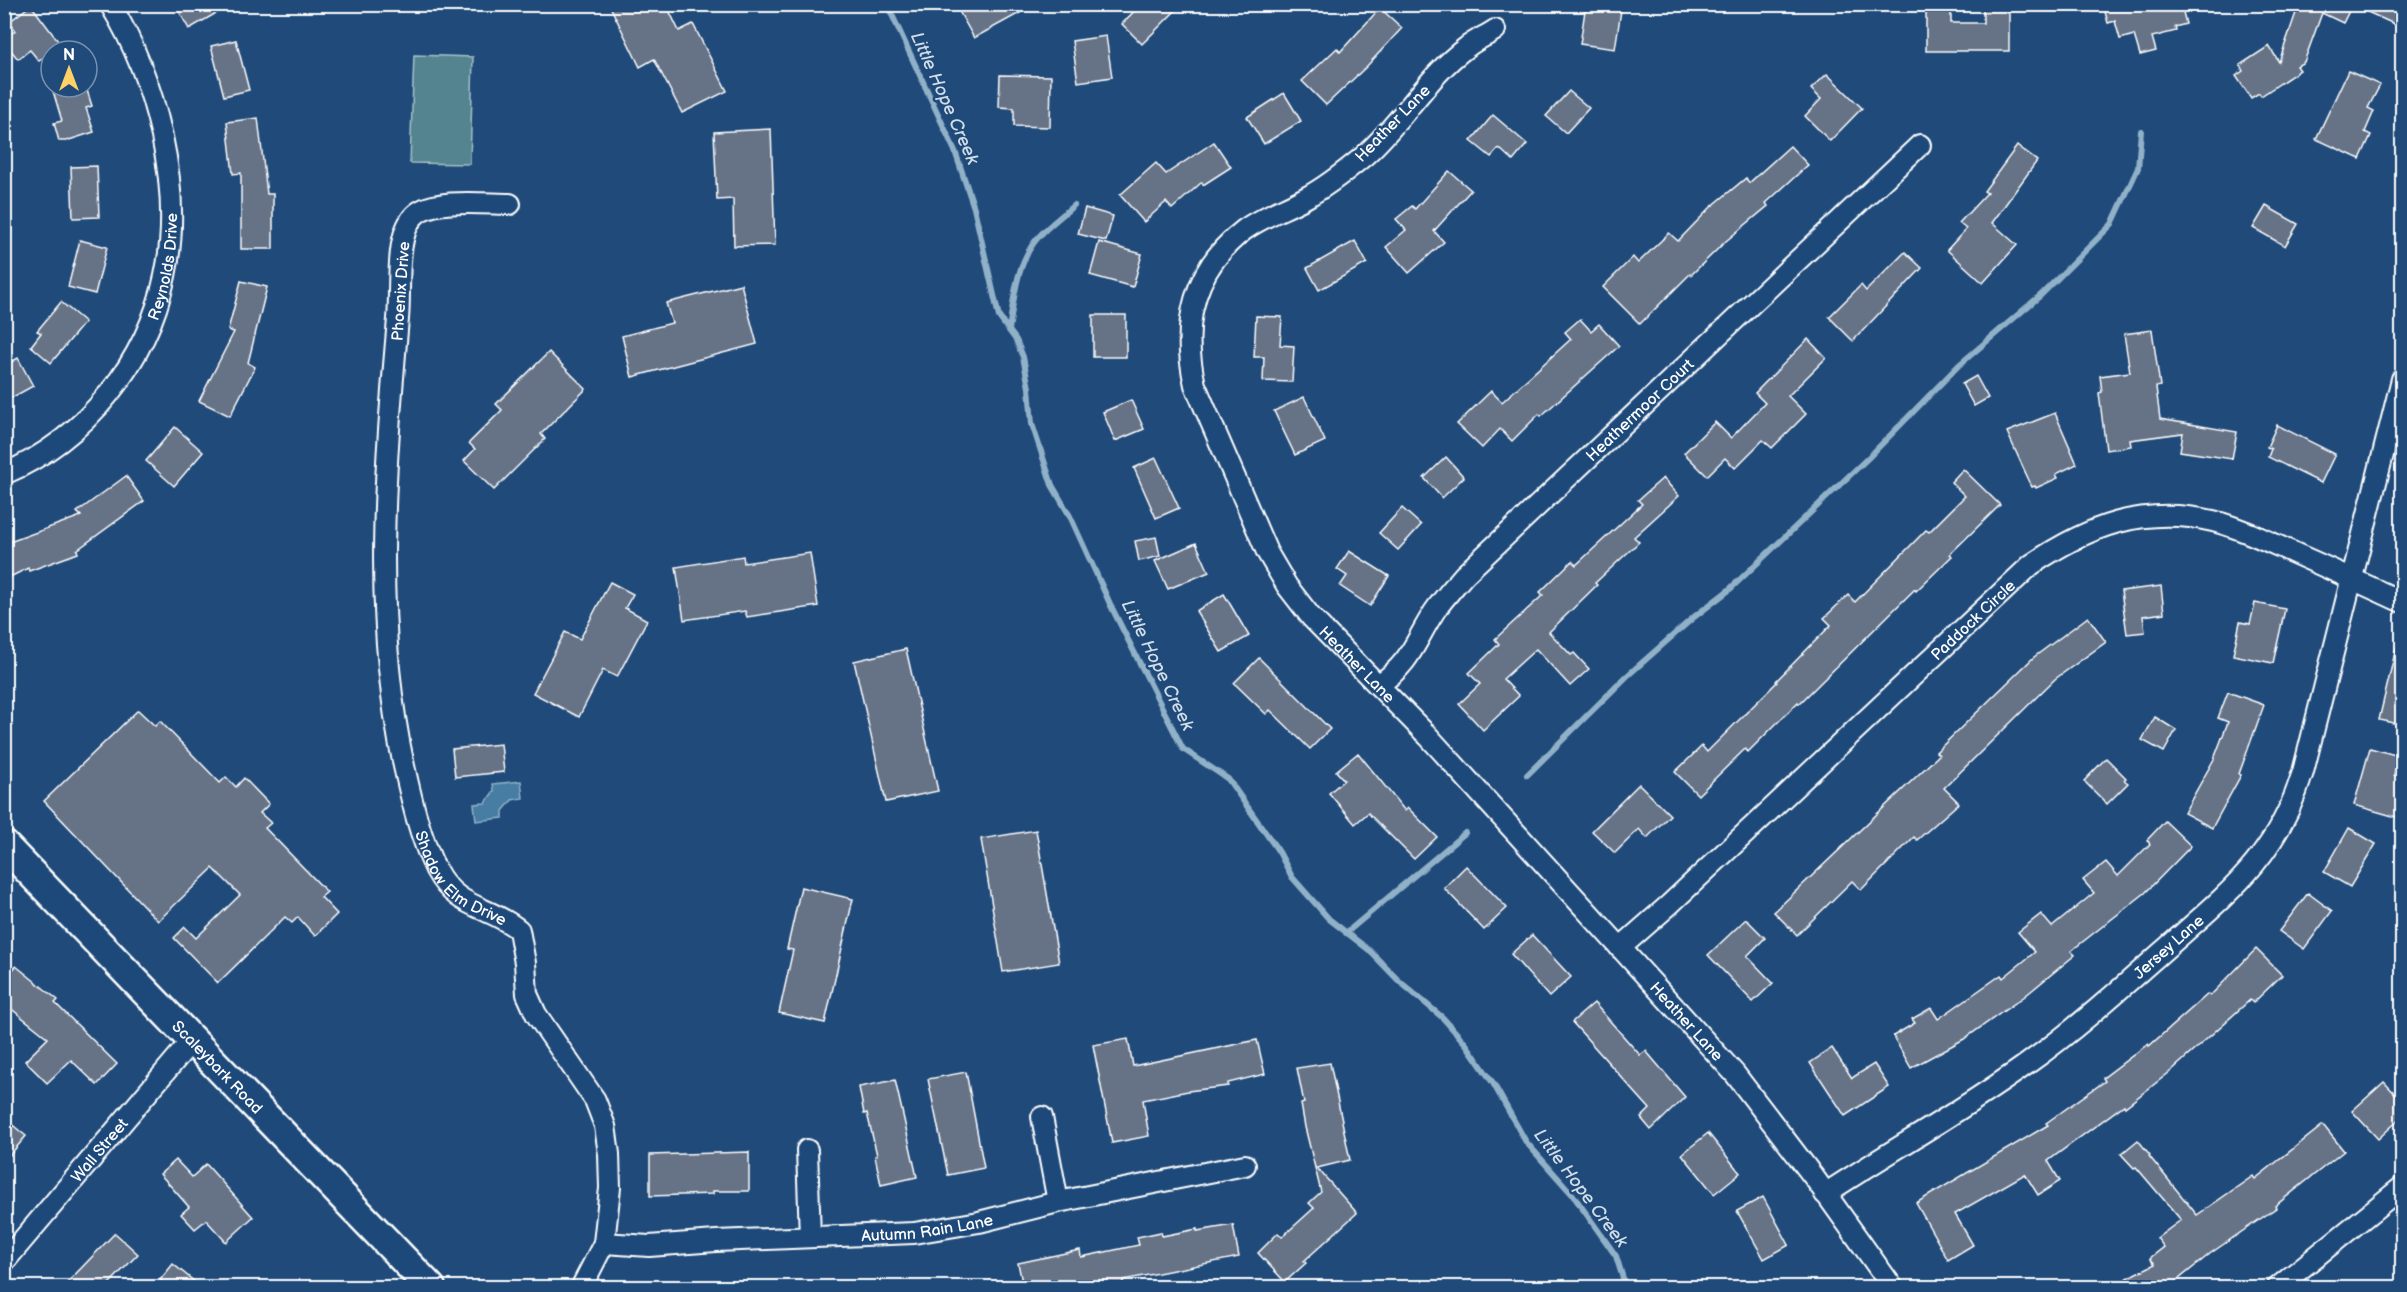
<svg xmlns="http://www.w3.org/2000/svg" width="2407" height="1292" font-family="'Balsamiq Sans',sans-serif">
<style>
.green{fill:#528490;stroke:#a8c2c8;stroke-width:1.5}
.water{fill:#477da3;stroke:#91b1c8;stroke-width:1.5}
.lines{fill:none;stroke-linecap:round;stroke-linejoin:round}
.stream{stroke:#91b1c8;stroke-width:6}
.building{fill:#667286;stroke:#fff;stroke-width:1.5}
.street-casing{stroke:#fff;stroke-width:24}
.secondary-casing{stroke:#fff;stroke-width:33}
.street{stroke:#1f4a7a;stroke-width:20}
.secondary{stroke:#1f4a7a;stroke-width:28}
.labels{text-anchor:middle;stroke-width:5;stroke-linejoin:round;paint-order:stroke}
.street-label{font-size:16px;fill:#fff;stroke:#1f4a7a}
.water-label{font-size:18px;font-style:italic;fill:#d1dee8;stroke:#1f4a7a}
</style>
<rect width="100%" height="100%" fill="#1f4a7a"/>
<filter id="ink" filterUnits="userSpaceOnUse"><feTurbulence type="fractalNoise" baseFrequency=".0167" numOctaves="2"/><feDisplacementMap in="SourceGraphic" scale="12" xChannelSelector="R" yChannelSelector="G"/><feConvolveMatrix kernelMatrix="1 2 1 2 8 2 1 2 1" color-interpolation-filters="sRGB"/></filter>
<g filter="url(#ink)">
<path class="green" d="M414 55 473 57 470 164 410 163Z"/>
<path class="water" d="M521 781 523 798 512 800 503 811V818L476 821 474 804 485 803 494 791 493 784Z"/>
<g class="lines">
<g class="stream">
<path d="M887 4 955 151 974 208 999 317 1016 340 1023 357 1029 388 1032 424 1052 485 1070 516 1111 606 1183 749 1228 779 1279 852 1292 877 1329 919 1369 950 1398 980 1443 1018 1466 1044 1493 1083 1526 1142 1573 1195 1616 1256 1626 1288"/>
<path d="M1009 330C1014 299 1016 265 1036 240 1046 227 1062 216 1074 205"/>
<path d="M1527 775 1627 676 1694 617 1729 590 1871 455 1959 365 2041 295 2112 224 2138 168 2141 131"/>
<path d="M1346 933 1465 833"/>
</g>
</g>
<g class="building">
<path d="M175 4H232L189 29Z"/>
<path d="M609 4H666L679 31 693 24 727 91 682 113 654 59 640 67Z"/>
<path d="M955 4H1036L974 38Z"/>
<path d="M1141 4H1182L1142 44 1122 24Z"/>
<path d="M1586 4H1622L1615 49 1580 44Z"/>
<path d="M1926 4H1951V23H1983V4H2009V51H1926Z"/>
<path d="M2103 4H2181L2186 24 2175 27 2176 31 2152 37 2156 51 2140 55 2134 35 2120 39 2115 21 2108 23Z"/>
<path d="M2299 4H2403V28L2352 5 2343 23 2322 13 2304 62 2297 66 2300 70 2261 96 2259 93 2251 98 2236 76 2243 71 2240 65 2269 46 2279 62Z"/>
<path d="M31 5 61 45 39 61 30 50 18 59 4 42V39L15 31 9 22Z"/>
<path d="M1380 8 1402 28 1367 66 1326 105 1302 81 1337 48 1340 52Z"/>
<path d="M1106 36 1112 77 1078 82 1072 41Z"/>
<path d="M236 40 249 90 224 96 211 46Z"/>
<path d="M2348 71 2380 85 2368 108 2374 111 2365 132 2371 135 2360 159 2316 139Z"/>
<path d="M1827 74 1862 108 1830 141 1805 116 1821 99 1811 89Z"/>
<path d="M1000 75 1051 76 1050 127 1014 126V108L999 107Z"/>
<path d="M66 87H86L92 106 86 108 94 132 66 141H59L54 123 62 121 53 91Z"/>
<path d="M1569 91 1589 108 1566 133 1546 116Z"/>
<path d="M1284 93 1301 121 1264 144 1247 117Z"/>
<path d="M1493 115 1527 144 1513 161 1499 148 1491 157 1471 141Z"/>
<path d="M258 118 267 194H273V249H241V173L233 174 227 122Z"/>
<path d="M771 129 775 245 734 246 733 199 717 200 714 132Z"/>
<path d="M1214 142 1231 167 1203 185 1202 182 1172 209 1166 202 1144 222 1120 195 1156 163 1166 174Z"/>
<path d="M1790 146 1808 165 1766 203 1768 206 1726 241 1691 275 1690 274 1640 324 1603 287 1633 257 1638 263 1669 233 1678 241 1711 207 1746 178 1749 183Z"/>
<path d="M2017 146 2037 161 1992 223 2017 245 1983 283 1947 250 1966 229 1959 223 1987 193 1984 191Z"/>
<path d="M97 166 99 217 73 218 71 167Z"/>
<path d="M1449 171 1471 190 1434 231 1444 242 1409 273 1386 247 1406 230 1396 219 1412 206 1415 209Z"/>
<path d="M2266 206 2298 224 2285 246 2253 228Z"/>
<path d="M1085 208 1113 216 1106 241 1078 234Z"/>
<path d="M80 240 107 247 95 294 68 287Z"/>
<path d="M1355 241 1367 263 1319 290 1307 268Z"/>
<path d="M1099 242 1142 254 1133 287 1090 275Z"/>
<path d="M1905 252 1922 268 1853 341 1829 317 1861 285 1866 291Z"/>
<path d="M241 281 267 287 248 363 255 367 230 416 199 401 234 332 228 330Z"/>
<path d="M741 284 757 344 632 377 622 336 672 323 666 303Z"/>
<path d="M61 302 85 322 51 363 31 346 41 333 37 331Z"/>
<rect x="1093" y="315" width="33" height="42"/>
<path d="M1256 316 1282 317 1280 345 1294 346 1292 382 1263 381 1264 357H1254Z"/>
<path d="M1580 319 1591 331 1599 324 1619 346 1541 416 1539 414 1512 441 1500 429 1482 448 1457 424 1491 391 1502 402 1571 339 1565 332Z"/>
<path d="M2152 330 2160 386 2156 387 2160 419 2237 432 2232 459 2180 451 2183 433 2130 440 2131 446 2106 450 2099 393 2102 392 2100 376 2130 372 2124 334Z"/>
<path d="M1808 339 1826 358 1788 396 1806 414 1772 448 1763 440 1735 468 1725 458 1707 476 1684 453 1715 422 1731 438 1765 403 1755 393Z"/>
<path d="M549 352 586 389 541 434 545 439 494 490 464 461 475 449 469 443 502 410 496 404Z"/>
<path d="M18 358 33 386 4 402V366Z"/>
<path d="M1976 376 1988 398 1974 406 1962 384Z"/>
<path d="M1304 397 1325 441 1295 455 1274 411Z"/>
<path d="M1131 400 1144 429 1115 441 1103 412Z"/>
<path d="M2055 413 2077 464 2056 474 2058 478 2036 488 2035 486 2032 487 2007 432Z"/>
<path d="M2277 425 2335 454 2321 483 2268 457 2271 449 2267 447Z"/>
<path d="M175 427 203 452 174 486 146 461Z"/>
<path d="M1446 457 1464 477 1442 498 1424 478Z"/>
<path d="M1156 458 1179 508 1156 518 1134 468Z"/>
<path d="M1963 469 2000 505 1950 554 1952 556 1916 591 1915 589 1799 704 1798 702 1748 752 1745 749 1698 795 1675 772 1702 746 1707 752 1777 682 1776 681 1831 625 1824 618 1848 595 1855 602 1926 530 1929 532 1965 496 1951 482Z"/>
<path d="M126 476 144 501 77 550 78 553 29 571 28 568 4 580V544L81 516 77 512Z"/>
<path d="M1663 478 1679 496 1634 537 1639 542 1595 583 1597 585 1549 632 1571 655 1574 653 1589 669 1570 686 1536 649 1503 679 1519 696 1483 730 1459 704 1480 684 1469 673 1499 644 1495 639 1543 595 1540 592 1572 561 1576 565 1642 504 1638 500Z"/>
<path d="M1402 508 1421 525 1398 550 1379 533Z"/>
<path d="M1156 537 1160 556 1139 561 1135 541Z"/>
<path d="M1196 543 1209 572 1168 589 1155 561Z"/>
<path d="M1349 551 1389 576 1370 606 1340 586 1347 576 1337 569Z"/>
<path d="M810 553 818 606 747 617 745 611 684 620 676 567 743 556 744 563Z"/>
<path d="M610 582 633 594 625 608 647 620 617 677 603 670 579 717 533 693 565 632 580 639Z"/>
<path d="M2161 586 2164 613 2143 616 2145 632 2127 634 2121 591Z"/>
<path d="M1224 594 1249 636 1221 652 1196 611Z"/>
<path d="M2255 603 2285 609 2273 663 2233 655 2240 622 2250 624Z"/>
<path d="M2088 617 2106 642 2055 679 1944 788 1959 803 1917 840 1914 837 1861 890 1852 881 1797 935 1774 912 1939 755 1936 752 2034 657Z"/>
<path d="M2396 648 2403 649V725L2379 720Z"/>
<path d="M906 649 938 791 886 802 854 661Z"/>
<path d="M1259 658 1330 729 1310 749 1270 710 1266 714 1234 683Z"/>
<path d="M2228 692 2264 705 2239 774 2241 775 2212 828 2184 813 2214 759 2228 722 2218 718Z"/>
<path d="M138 710 155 726 160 721 220 783 226 777 236 787 244 778 269 804 260 813 271 823 265 828 327 892 321 897 337 914 315 936 298 917 292 923 285 917 218 983 174 938 185 927 196 938 240 895 213 868 158 921 44 801Z"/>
<path d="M2155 717 2176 730 2164 752 2142 740Z"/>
<path d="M501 744 504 772 455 777 452 749Z"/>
<path d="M2370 748 2399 756 2394 775 2403 778V819L2354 805Z"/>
<path d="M1358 753 1405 811 1408 808 1437 837 1414 859 1368 813 1355 824 1329 793 1344 780 1336 771Z"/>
<path d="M2106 758 2126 778 2124 780 2128 783 2107 804 2084 781Z"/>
<path d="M1639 784 1670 815 1647 838 1639 829 1615 853 1592 831Z"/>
<path d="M2165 821 2191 846 2145 893 2071 951 2075 955 2025 996 1964 1039 1911 1068 1893 1036 1915 1023 1912 1019 1931 1008 1938 1019 2001 975 2003 978 2035 952 2018 932 2041 914 2052 927 2094 893 2083 880 2106 862 2118 876 2150 844 2147 840Z"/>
<path d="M2349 828 2376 844 2350 887 2324 872Z"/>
<path d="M1036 830 1059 963 1003 972 981 839Z"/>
<path d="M1466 866 1507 908 1484 930 1444 888Z"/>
<path d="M801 887 853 899 825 1023 779 1013 793 950 787 949Z"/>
<path d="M2308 893 2332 911 2304 949 2279 931Z"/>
<path d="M1746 919 1765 938 1747 956 1773 983 1753 1002 1708 955Z"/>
<path d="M1532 935 1571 977 1549 997 1511 954Z"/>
<path d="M2256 949 2282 975 2253 1003 2250 1000 2170 1072 2125 1107 2124 1105 2048 1161 2060 1181 2038 1195 2025 1174 1955 1214 1973 1245 1948 1260 1916 1203 2048 1125 2046 1123 2105 1081 2103 1078 2148 1044 2149 1046 2208 994 2210 996Z"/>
<path d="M16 966 58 1000 55 1003 117 1064 97 1085 71 1060 47 1083 25 1061 48 1038 4 1003V980Z"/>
<path d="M1594 1003 1640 1055 1646 1051 1685 1097 1651 1130 1641 1118 1650 1109 1572 1022Z"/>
<path d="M1128 1039 1133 1066 1257 1040 1265 1074 1228 1083V1086L1188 1091 1143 1100 1149 1136 1112 1143 1093 1045Z"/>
<path d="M1832 1048 1852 1078 1874 1064 1889 1087 1845 1116 1810 1063Z"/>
<path d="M1330 1063 1350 1160 1317 1168 1357 1213 1304 1261 1306 1263 1285 1282 1258 1253 1278 1233 1282 1237 1314 1208 1309 1203 1321 1192 1305 1127 1301 1104 1304 1103 1297 1068Z"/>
<path d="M966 1072 984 1168 948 1175 928 1079Z"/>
<path d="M895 1080 917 1177 881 1185 875 1156 877 1155 867 1113 864 1114 859 1087Z"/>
<path d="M2384 1082 2403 1102V1116L2378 1139 2352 1111Z"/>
<path d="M4 1118 26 1136 4 1162Z"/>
<path d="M2323 1125 2344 1151 2275 1206 2276 1208 2211 1253 2169 1287H2110L2155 1264 2150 1258 2164 1247 2157 1238 2181 1220 2136 1167 2134 1168 2121 1154 2138 1140 2150 1155 2149 1156 2197 1215 2253 1176 2255 1179Z"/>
<path d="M1708 1133 1740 1173 1714 1194 1682 1154Z"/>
<path d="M749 1152V1191H713V1194L650 1196V1155Z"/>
<path d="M176 1160 192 1177 206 1164 253 1217 226 1242 206 1220 195 1229 181 1214 189 1207 160 1174Z"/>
<path d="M1763 1197 1789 1245 1764 1259 1737 1211Z"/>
<path d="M1233 1225 1239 1257 1123 1280V1283L1101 1287H1023L1018 1263 1080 1250 1081 1257 1139 1245 1137 1237 1161 1232 1162 1236 1197 1229V1231Z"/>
<path d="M115 1233 138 1254 106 1287H63Z"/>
<path d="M173 1264 201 1287H169L160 1280Z"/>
</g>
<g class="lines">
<defs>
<g id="street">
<path id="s1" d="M1495 30C1486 36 1476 40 1467 47 1427 76 1402 123 1364 156 1346 171 1326 187 1305 198 1285 209 1263 216 1244 230 1193 269 1181 324 1195 385L1267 552 1287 586 1311 617 1429 737 1735 1074 1816 1180 1893 1288"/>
<path id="s2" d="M510 204C486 204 434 198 416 214 394 233 401 290 398 319 385 468 372 619 404 766 412 802 420 837 436 870 457 910 489 905 519 930L525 963 527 994 536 1014 595 1100 605 1126 609 1154 610 1188 604 1243 581 1288"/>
<path id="s3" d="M4 474C86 439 147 362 165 276 184 190 156 79 110 4"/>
<path id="s4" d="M1378 685C1411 663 1414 643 1434 612 1443 599 1454 587 1464 575L1920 145"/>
<path id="s5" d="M1620 948 1669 905 2031 565C2088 526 2143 505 2213 521 2241 528 2267 541 2294 553 2330 569 2366 585 2402 602"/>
<path d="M1042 1117 1058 1202"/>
<path d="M807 1150 810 1237"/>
<path id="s6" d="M1825 1194C1892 1150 1962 1111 2027 1064 2075 1030 2119 990 2163 951 2227 894 2277 858 2303 772L2402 379"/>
<path id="s7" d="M604 1243 649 1246 716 1241 914 1233 979 1222 1058 1202 1245 1165"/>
<path id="s8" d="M4 1262 193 1039"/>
<path d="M2277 1288 2402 1187"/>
</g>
<g id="secondary">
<path id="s9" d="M4 845 431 1288"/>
</g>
</defs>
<use href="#street" class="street-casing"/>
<use href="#secondary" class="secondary-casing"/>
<use href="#street" class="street"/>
<use href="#secondary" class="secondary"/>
</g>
</g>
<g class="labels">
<g class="street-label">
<text transform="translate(1392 123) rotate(-46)" y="6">Heather Lane</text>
<text dy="6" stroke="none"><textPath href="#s3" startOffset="274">Reynolds Drive</textPath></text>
<text transform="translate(400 291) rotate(-86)" y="6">Phoenix Drive</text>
<text dy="6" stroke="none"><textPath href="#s4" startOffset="382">Heathermoor Court</textPath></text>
<text dy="6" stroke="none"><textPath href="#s5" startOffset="482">Paddock Circle</textPath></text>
<text dy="6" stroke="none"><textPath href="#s1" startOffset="824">Heather Lane</textPath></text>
<text dy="6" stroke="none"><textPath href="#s2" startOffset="786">Shadow Elm Drive</textPath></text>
<text dy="6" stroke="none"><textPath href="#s6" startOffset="424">Jersey Lane</textPath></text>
<text dy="6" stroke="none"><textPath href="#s1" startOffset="1310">Heather Lane</textPath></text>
<text dy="6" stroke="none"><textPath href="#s9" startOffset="308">Scaleybark Road</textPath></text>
<text dy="6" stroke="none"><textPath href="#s8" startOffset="147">Wall Street</textPath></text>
<text dy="6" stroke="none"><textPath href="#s7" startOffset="324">Autumn Rain Lane</textPath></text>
</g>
<g class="water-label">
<text transform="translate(945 98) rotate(66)" y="6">Little Hope Creek</text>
<text transform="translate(1158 665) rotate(64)" y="6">Little Hope Creek</text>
<text transform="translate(1581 1188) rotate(53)" y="6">Little Hope Creek</text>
</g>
</g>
<rect width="2407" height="1292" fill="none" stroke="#1f4a7a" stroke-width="24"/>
<rect x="12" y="12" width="2383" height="1268" fill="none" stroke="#fff" stroke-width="2" filter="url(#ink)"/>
<g transform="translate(69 69)"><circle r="28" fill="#1f4a7a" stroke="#7992af" stroke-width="1.5"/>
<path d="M0-4.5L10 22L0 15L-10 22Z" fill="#ffd166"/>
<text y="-9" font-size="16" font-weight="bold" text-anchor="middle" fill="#ffffff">N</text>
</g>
</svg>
